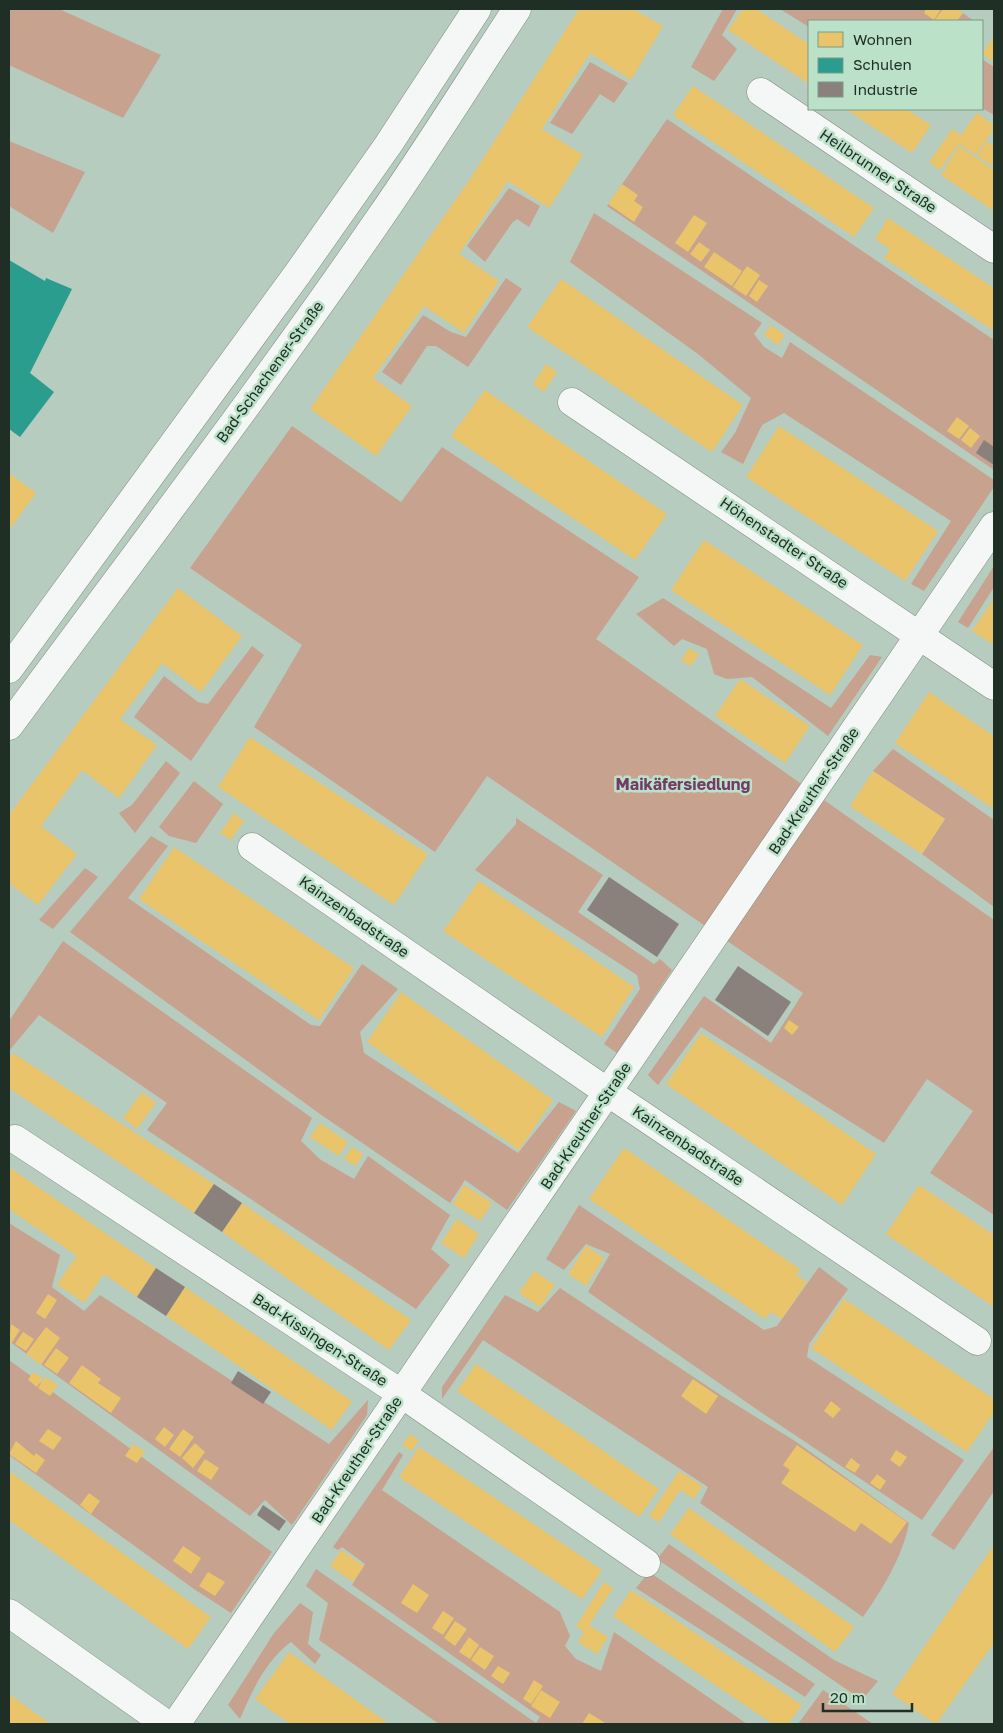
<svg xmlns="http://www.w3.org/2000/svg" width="1003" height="1733" font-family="'Golos Text',sans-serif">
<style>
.green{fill:#c6a28f}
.homes{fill:#e9c46a}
.schools{fill:#2a9d8f}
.industry{fill:#8a817c}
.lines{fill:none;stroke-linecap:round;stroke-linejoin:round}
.minor-casing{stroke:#7d8e83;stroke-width:29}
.tertiary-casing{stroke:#7d8e83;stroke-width:29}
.secondary-casing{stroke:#7d8e83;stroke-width:29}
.minor{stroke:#f4f7f5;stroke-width:28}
.tertiary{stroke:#f4f7f5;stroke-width:28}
.secondary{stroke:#f4f7f5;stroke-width:28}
.labels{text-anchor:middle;stroke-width:5;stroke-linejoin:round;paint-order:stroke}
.street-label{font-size:15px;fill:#202f26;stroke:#bbe2c8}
.neighbourhood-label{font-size:16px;font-weight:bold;fill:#743b67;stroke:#bbe2c8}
</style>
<rect width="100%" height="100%" fill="#b6ccbe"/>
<g class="green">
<path d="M9 9H59L161 55 123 118 9 65Z"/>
<path d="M723 9H737L722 35 737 49 714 81 691 67Z"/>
<path d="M780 9H957L974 21H809V27Z"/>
<path d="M982 59 994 67V115L982 108Z"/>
<path d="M590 62 628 83 614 103 600 94 572 134 550 123Z"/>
<path d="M667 119 994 340V470L607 206Z"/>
<path d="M9 141 85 172 53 233 9 206Z"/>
<path d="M509 188 540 206 529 227 517 219 512 223 485 262 467 246Z"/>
<path d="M594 213 762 323 754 334 764 347 782 358 790 342 994 480V487L924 591 911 584 951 521 784 413 762 425 743 464 721 452 735 433 751 398 698 354 570 262Z"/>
<path d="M506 278 522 289 468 367 436 346H427L401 385 382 372 423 315 451 332 466 337Z"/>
<path d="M292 426 401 502 442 447 639 577 596 639 994 920V1215L930 1173 973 1111 927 1079 884 1143 701 1027 658 1085 648 1075 704 996 771 1043 803 993 487 776 435 852 254 727 302 645 190 568Z"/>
<path d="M994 566V587L968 628 958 622Z"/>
<path d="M663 598 831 708 870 655 882 657 828 736 752 677 727 679 714 674 707 649 682 639 674 646 636 614Z"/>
<path d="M252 646 264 655 191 761 134 717 164 676 198 702 208 704Z"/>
<path d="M893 749 994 820V907L922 854 945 819 873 771Z"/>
<path d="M166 761 180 773 135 833 119 813 132 805Z"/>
<path d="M194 781 223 804 196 843 169 836 159 827Z"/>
<path d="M516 818 603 875 578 912 654 964 660 959 672 970 617 1053 604 1044 640 989 637 975 475 870 516 824Z"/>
<path d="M151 836 168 846 128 898 311 1025 320 1026 362 964 398 989 360 1032 364 1053 518 1153 559 1102 576 1111 507 1210 465 1180 450 1203 320 1114 70 932Z"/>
<path d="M85 868 98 877 53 929 39 920Z"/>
<path d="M63 941 312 1118 301 1141 321 1160 354 1179 368 1156 450 1215 431 1249 450 1265 416 1309 147 1130 167 1103 39 1015 9 1051V1021Z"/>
<path d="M579 1205 764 1330 777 1326 819 1267 848 1289 809 1344 807 1357 964 1460 922 1520 762 1413 588 1292 610 1254 586 1244 564 1270 546 1259Z"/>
<path d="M9 1223 60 1255 52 1287 84 1311 100 1295 329 1444 368 1400 367 1415 292 1525 265 1500 250 1516 9 1341Z"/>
<path d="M560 1288 722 1396 795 1441 909 1523C903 1556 882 1590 863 1617L700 1503 708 1487 483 1340 442 1399V1387L505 1295 538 1312Z"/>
<path d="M9 1360 272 1552 231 1613 194 1589 9 1455Z"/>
<path d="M994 1447V1491L954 1550 931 1535Z"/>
<path d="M399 1452 403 1455 382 1490 560 1612 570 1636 565 1646 576 1659 601 1671 614 1632 747 1724H439L319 1640 328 1603 306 1586 316 1569 536 1723 540 1717 352 1585 365 1564 342 1547 338 1550 333 1547Z"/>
<path d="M669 1544 834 1660 878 1681 862 1700 657 1559Z"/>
<path d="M649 1572 815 1684 805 1697 636 1588Z"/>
<path d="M300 1603 313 1612 308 1644 321 1655 315 1664 291 1642C266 1660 252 1691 240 1719L228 1705 274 1633Z"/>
<path d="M823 1690 873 1724H798Z"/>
</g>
<g class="homes">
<path d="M579 9H633L663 26 631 80 590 53 542 129 583 155 549 208 508 181 459 254 499 281 464 333 424 306 373 378 412 406 376 456 310 409 470 179Z"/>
<path d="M743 9H756L809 44V84L728 30Z"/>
<path d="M926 9H941L934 20 924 13Z"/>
<path d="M943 9H957L963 13 957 21H934Z"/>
<path d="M993 38 994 40V62L982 54Z"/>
<path d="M693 86 874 208 854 237 673 115Z"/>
<path d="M846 109H906L931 125 912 153Z"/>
<path d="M977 113 994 125V129L976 155 959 144 940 170 929 162 952 129 961 135Z"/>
<path d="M987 141 994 147V161L991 165 977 156Z"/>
<path d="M959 146 994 170V211L941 175Z"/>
<path d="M622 184 638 195 634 201 643 207 634 222 608 204Z"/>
<path d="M694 215 707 223 688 252 675 243Z"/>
<path d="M888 218 994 288V331L884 258 890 249 875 239Z"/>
<path d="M699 242 710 250 701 262 690 254Z"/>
<path d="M714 252 742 271 732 286 704 267Z"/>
<path d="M747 266 760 275 746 296 733 287Z"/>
<path d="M561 279 743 405 712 452 527 327Z"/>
<path d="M759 280 768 286 757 302 749 296Z"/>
<path d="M771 325 785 335 778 345 764 335Z"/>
<path d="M546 364 557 372 544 392 533 384Z"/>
<path d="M485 390 667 514 635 560 451 436Z"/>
<path d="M957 417 969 426 959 439 947 431Z"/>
<path d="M779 426 938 531 905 581 746 477Z"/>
<path d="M970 428 980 436 971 448 961 440Z"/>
<path d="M9 473 36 493 9 530Z"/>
<path d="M704 540 863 645 830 695 671 590Z"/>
<path d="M178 588 242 636 201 692 162 663 120 719 157 745 119 798 82 770 41 826 77 854 38 905 9 883V815Z"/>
<path d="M994 599V645L972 631Z"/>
<path d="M689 648 699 654 691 666 681 660Z"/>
<path d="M740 679 810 726 785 763 715 716Z"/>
<path d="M929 692 994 736V809L895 743Z"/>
<path d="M250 737 428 854 394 905 218 787Z"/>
<path d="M873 771 945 819 922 854 850 806Z"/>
<path d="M234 813 244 821 231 840 220 833Z"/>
<path d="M174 847 354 968 319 1020 139 899Z"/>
<path d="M479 881 634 987 602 1037 443 931Z"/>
<path d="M401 992 553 1100 519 1150 367 1042Z"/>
<path d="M789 1020 799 1027 792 1035 784 1028Z"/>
<path d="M701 1033 876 1154 842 1205 666 1084Z"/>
<path d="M13 1053 214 1184 194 1213 9 1088V1059Z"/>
<path d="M142 1092 156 1103 137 1129 123 1118Z"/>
<path d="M320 1123 348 1142 339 1156 310 1137Z"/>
<path d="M352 1147 363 1154 356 1166 344 1159Z"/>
<path d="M624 1148 800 1269 796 1275 807 1282 782 1319 771 1312 765 1319 589 1199Z"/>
<path d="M9 1167 156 1268 137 1297 104 1274 84 1303 57 1284 77 1256 9 1209Z"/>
<path d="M464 1185 492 1203 480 1221 453 1204Z"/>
<path d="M919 1185 994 1235V1307L886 1234Z"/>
<path d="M242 1203 411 1320 389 1350 222 1232Z"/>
<path d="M457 1219 479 1234 464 1258 441 1243Z"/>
<path d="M586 1246 604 1258 586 1286 568 1274Z"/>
<path d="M534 1271 555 1285 540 1307 519 1293Z"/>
<path d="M185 1287 352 1401 332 1430 166 1316Z"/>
<path d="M48 1294 57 1300 45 1319 36 1313Z"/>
<path d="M844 1299 994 1399V1412L967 1452 811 1348Z"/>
<path d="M11 1324 20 1330 11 1344 9 1342Z"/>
<path d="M46 1327 60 1338 41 1365 26 1354Z"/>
<path d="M23 1332 34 1339 26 1351 15 1344Z"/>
<path d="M56 1348 69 1358 57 1374 44 1365Z"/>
<path d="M476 1364 659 1489 639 1517 457 1391Z"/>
<path d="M82 1365 101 1379 98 1383 121 1398 111 1413 69 1383Z"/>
<path d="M33 1372 43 1378 37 1387 28 1380Z"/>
<path d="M45 1377 58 1385 50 1396 38 1388Z"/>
<path d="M693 1379 718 1396 706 1414 681 1396Z"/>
<path d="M831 1401 841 1409 833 1418 824 1411Z"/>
<path d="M164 1427 174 1435 165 1447 155 1439Z"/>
<path d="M48 1429 62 1438 53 1450 39 1441Z"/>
<path d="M183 1429 194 1437 180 1457 169 1449Z"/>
<path d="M410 1434 419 1440 412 1451 402 1445Z"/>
<path d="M16 1441 34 1456 36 1453 45 1460 36 1473 9 1454Z"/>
<path d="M195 1443 205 1452 193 1468 182 1458Z"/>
<path d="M133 1444 145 1451 137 1463 125 1456Z"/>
<path d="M797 1445 907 1522 891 1544 861 1523 855 1532 781 1483 790 1470 783 1465Z"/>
<path d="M419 1447 602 1570 582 1599 399 1477Z"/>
<path d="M896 1450 907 1457 900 1467 890 1460Z"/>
<path d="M851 1458 860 1465 855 1473 845 1467Z"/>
<path d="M205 1459 219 1468 211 1480 197 1471Z"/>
<path d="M9 1471 211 1617 188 1649 9 1520Z"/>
<path d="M679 1471 702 1486 694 1499 680 1490 659 1522 649 1516Z"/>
<path d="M877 1474 886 1481 880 1490 870 1483Z"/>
<path d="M89 1493 100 1501 91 1514 80 1505Z"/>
<path d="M689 1508 854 1627 835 1652 670 1534Z"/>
<path d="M994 1545V1643L936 1724 892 1694Z"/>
<path d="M183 1546 201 1558 191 1574 173 1561Z"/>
<path d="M341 1550 364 1566 353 1582 330 1566Z"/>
<path d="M208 1572 225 1582 215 1596 199 1586Z"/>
<path d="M604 1582 613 1588 589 1625 608 1637 597 1654 578 1642 584 1632 576 1626Z"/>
<path d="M413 1584 429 1595 417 1613 401 1603Z"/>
<path d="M631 1590 802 1705 788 1724H773L613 1616Z"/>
<path d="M443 1611 454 1618 443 1635 432 1628Z"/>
<path d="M455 1621 467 1629 455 1646 444 1638Z"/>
<path d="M469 1637 479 1645 470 1659 459 1652Z"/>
<path d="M480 1647 494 1656 485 1670 471 1660Z"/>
<path d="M289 1652 389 1724 289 1723 255 1699Z"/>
<path d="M498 1666 510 1673 503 1684 491 1676Z"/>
<path d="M534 1680 543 1686 531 1704 523 1699Z"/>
<path d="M541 1690 560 1702 550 1718 531 1706Z"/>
<path d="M9 1694 35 1713 51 1724H9Z"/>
<path d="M589 1713 607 1724H582Z"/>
</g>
<path class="schools" d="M9 260 45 281 46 278 72 289 30 373 54 392 20 437 9 429Z"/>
<g class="industry">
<path d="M984 440 994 447V465L976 453Z"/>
<path d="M609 877 679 924 657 957 587 910Z"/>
<path d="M738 966 791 1002 768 1036 715 1000Z"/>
<path d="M214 1184 242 1203 222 1232 194 1213Z"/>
<path d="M156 1268 185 1287 166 1316 137 1297Z"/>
<path d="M238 1371 271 1392 263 1404 231 1383Z"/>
<path d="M263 1505 286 1521 279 1531 257 1515Z"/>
</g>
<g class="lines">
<defs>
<g id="minor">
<path d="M761 92 994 249"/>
<path d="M572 402 994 686"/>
<path d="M252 847 609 1093 977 1341"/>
<path d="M15 1139 402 1394 646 1563"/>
<path d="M176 1724 994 526"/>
</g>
<path id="tertiary" d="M9 1613 166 1724"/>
<g id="secondary">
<path d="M9 669 298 273 388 145 477 9"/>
<path d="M9 726C133 558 260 392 379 219 427 150 471 79 517 9"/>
</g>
</defs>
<use href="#minor" class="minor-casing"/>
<use href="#tertiary" class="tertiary-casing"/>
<use href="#secondary" class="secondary-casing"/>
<use href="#minor" class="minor"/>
<use href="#tertiary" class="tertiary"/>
<use href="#secondary" class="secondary"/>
</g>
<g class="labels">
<g class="street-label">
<text transform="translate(878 171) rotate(34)" y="5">Heilbrunner Straße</text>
<text transform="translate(270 372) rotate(-54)" y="5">Bad-Schachener-Straße</text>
<text transform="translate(784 543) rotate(34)" y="5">Höhenstadter Straße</text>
<text transform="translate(814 791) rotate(-56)" y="5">Bad-Kreuther-Straße</text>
<text transform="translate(354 917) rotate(35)" y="5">Kainzenbadstraße</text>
<text transform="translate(586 1126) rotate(-56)" y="5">Bad-Kreuther-Straße</text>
<text transform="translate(688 1146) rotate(34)" y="5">Kainzenbadstraße</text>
<text transform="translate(320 1340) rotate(33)" y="5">Bad-Kissingen-Straße</text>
<text transform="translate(357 1460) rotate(-56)" y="5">Bad-Kreuther-Straße</text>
</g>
<g class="neighbourhood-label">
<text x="683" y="790">Maikäfersiedlung</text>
</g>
</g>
<rect width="1003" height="1733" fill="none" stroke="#202f26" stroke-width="20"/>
<rect x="808" y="20" width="175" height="90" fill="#bbe2c8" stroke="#7d9a87"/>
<rect x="818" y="32" width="25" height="15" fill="#e9c46a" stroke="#7d9a87"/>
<text x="853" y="45" font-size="15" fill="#202f26">Wohnen</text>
<rect x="818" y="58" width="25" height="15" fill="#2a9d8f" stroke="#7d9a87"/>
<text x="853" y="70" font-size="15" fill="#202f26">Schulen</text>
<rect x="818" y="82" width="25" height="15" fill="#8a817c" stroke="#7d9a87"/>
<text x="853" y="95" font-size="15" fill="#202f26">Industrie</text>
<path d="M823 1703v8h89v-8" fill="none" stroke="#202f26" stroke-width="2.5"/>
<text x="830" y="1703" font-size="15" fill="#202f26" stroke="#bbe2c8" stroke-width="4" paint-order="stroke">20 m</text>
</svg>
